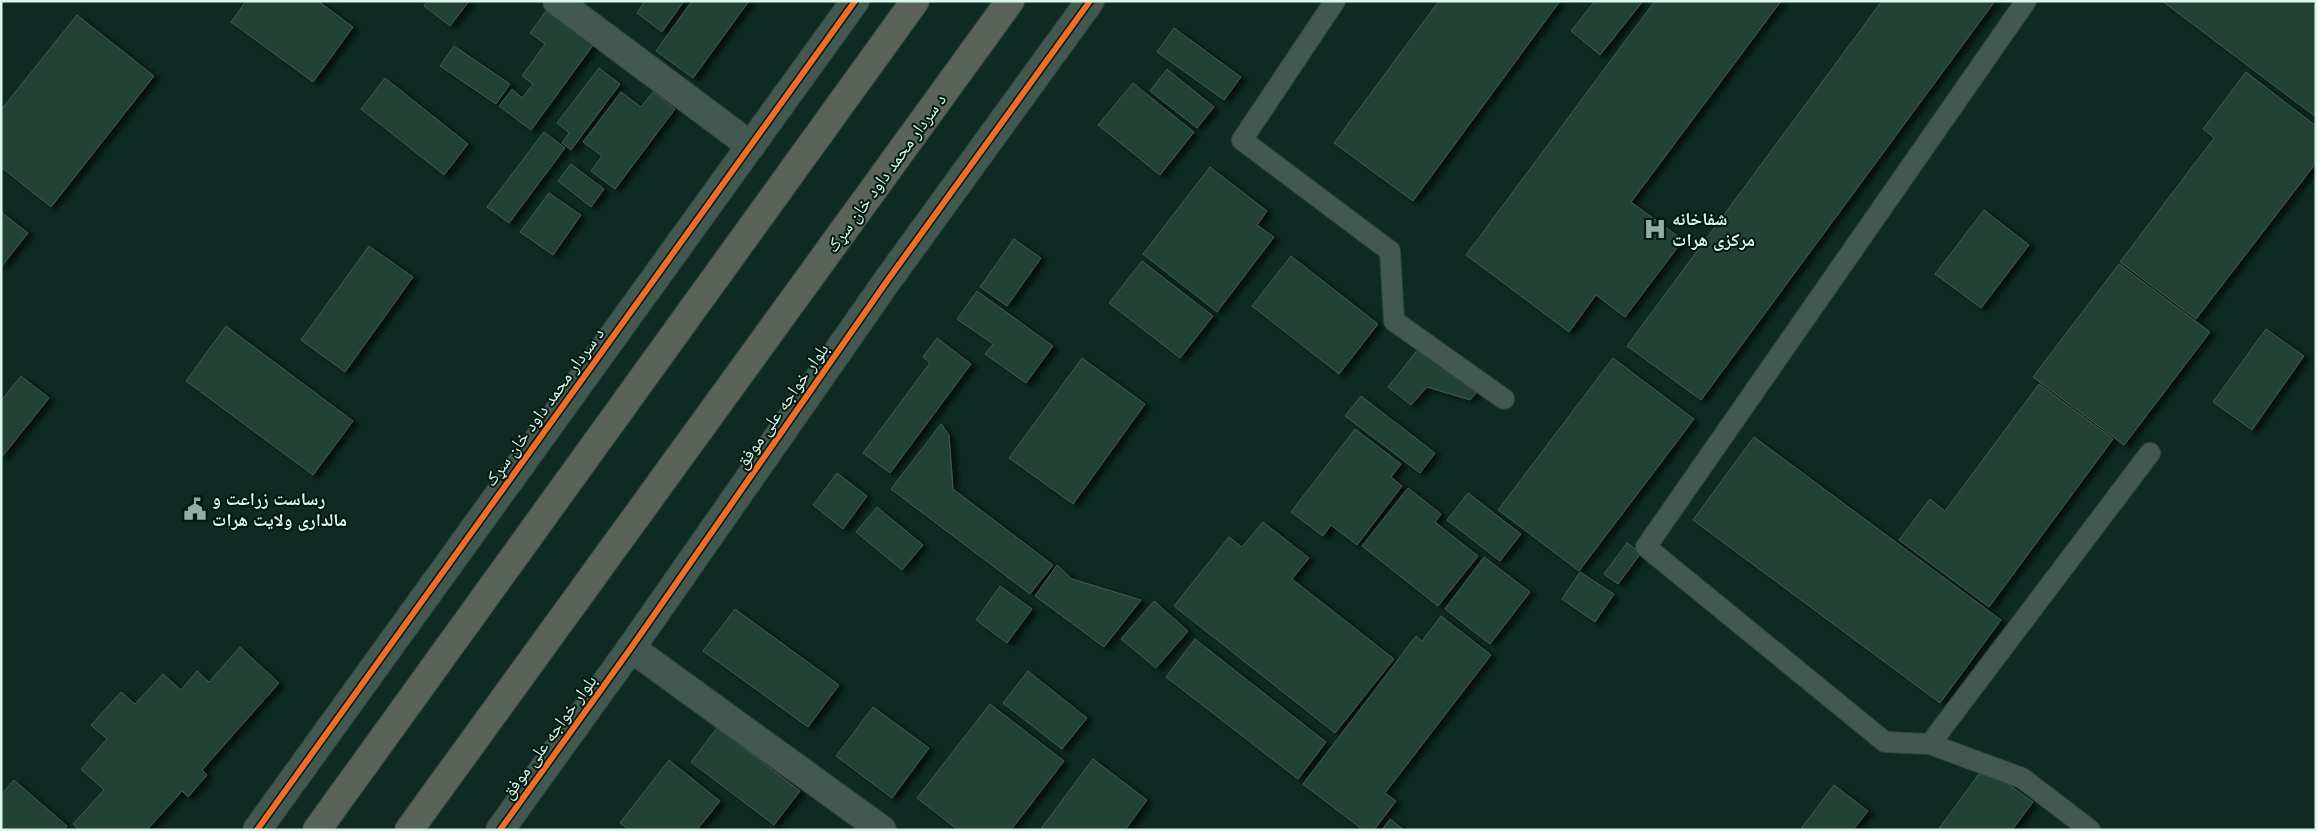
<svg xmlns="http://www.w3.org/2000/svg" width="2317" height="831" font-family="'Nunito Sans','Noto Naskh Arabic',sans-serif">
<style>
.building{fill:#244234;stroke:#465a50;filter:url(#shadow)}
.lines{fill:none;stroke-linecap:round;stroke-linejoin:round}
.service-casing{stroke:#30443d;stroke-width:22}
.minor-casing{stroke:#30443d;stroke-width:30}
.tertiary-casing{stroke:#30443d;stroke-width:30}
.trunk-casing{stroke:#30443d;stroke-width:30}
.service{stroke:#425851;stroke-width:20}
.minor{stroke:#425851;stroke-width:28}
.tertiary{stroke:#425851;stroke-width:28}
.trunk{stroke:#5a635a;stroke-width:28}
.cycleway-casing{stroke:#021912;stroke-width:9}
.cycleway{stroke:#ee6e29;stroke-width:6}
.labels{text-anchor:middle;stroke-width:4;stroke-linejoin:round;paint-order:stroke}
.street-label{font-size:18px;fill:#d9f7eb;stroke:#021912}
.poi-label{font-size:18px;font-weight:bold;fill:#d9f7eb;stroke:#021912;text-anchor:start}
</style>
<defs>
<filter id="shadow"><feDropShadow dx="5.5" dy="3" stdDeviation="2.5" flood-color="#0009"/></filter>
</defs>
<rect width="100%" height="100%" fill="#0e2a22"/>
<g class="building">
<path d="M246 1H318L353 27 313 82 231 22Z"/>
<path d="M427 1H469L450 26 424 6Z"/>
<path d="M645 1H684L662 32 637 13Z"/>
<path d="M692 1H749L693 78 656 51Z"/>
<path d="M1439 1H1560L1413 201 1334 143Z"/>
<path d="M1595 1H1643L1600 55 1571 31Z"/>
<path d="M1655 1H1781L1631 202 1683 240 1625 317 1596 295 1569 332 1466 255Z"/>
<path d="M1882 1H1995L1701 400 1627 346Z"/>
<path d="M2162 1H2316V117Z"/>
<path d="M552 3 594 44 531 130 499 106 512 89 522 98 533 84 522 76 545 44 530 33Z"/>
<path d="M77 15 154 76 51 207 1 167V110Z"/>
<path d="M1174 28 1241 77 1224 100 1157 52Z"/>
<path d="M454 46 510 84 496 104 440 66Z"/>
<path d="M599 68 620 84 571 150 562 143 569 133 557 123Z"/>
<path d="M1167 69 1214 107 1197 128 1150 91Z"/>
<path d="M2246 72 2316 126V163L2196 319 2120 262 2214 138 2203 129Z"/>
<path d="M385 78 468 144 444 175 361 109Z"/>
<path d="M1133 83 1194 132 1160 175 1098 125Z"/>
<path d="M621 92 641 107 653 92 675 109 615 189 591 171 602 156 583 142Z"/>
<path d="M544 132 565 148 509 223 487 207Z"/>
<path d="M571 164 604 189 591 207 558 181Z"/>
<path d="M1210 167 1267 211 1257 225 1274 237 1217 312 1143 254Z"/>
<path d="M549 193 581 215 553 255 520 232Z"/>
<path d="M1984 210 2029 245 1981 308 1935 274Z"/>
<path d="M1 212 28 233 1 267Z"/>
<path d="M1014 239 1041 258 1007 306 980 287Z"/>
<path d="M369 246 413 277 345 372 301 340Z"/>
<path d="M1291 256 1378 324 1339 374 1252 306Z"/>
<path d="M1142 261 1213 316 1180 358 1109 303Z"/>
<path d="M2119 264 2210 332 2124 445 2033 377Z"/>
<path d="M977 291 1053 346 1026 383 985 354 993 344 957 319Z"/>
<path d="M226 326 353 421 313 475 186 381Z"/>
<path d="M2266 329 2304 356 2252 430 2213 402Z"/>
<path d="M937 338 971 364 890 473 863 453 930 363 923 357Z"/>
<path d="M1419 348 1476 393 1470 400 1427 387 1411 405 1388 387Z"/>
<path d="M1082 358 1145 404 1073 504 1009 458Z"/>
<path d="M1613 358 1694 419 1579 571 1498 510Z"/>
<path d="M21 376 49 398 1 458V401Z"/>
<path d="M2039 384 2113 439 1989 607 1899 540 1930 499 1945 511Z"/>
<path d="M1361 396 1435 453 1420 473 1345 416Z"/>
<path d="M941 424 949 435 953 489 1053 565 1030 594 891 489Z"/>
<path d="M1355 429 1401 464 1391 477 1402 486 1357 545 1331 525 1323 536 1291 512Z"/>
<path d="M1754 437 2001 620 1940 703 1693 520Z"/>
<path d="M837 473 867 496 843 529 813 505Z"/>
<path d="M1408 488 1441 514 1435 522 1478 556 1438 606 1362 546Z"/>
<path d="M1468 493 1521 534 1500 561 1447 520Z"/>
<path d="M877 507 923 545 902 570 856 532Z"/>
<path d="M1263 522 1309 558 1292 579 1394 659 1335 733 1174 606 1229 537 1242 547Z"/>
<path d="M1627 543 1641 553 1618 584 1604 574Z"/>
<path d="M1484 557 1530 592 1490 644 1445 609Z"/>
<path d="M1057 565 1072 579 1141 600 1104 647 1035 596Z"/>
<path d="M1580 572 1614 594 1595 622 1562 599Z"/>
<path d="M1000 586 1032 609 1007 643 976 620Z"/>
<path d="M1154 601 1188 631 1156 668 1121 639Z"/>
<path d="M735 609 839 685 808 727 703 651Z"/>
<path d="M1441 616 1491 655 1385 793 1396 801 1374 830H1363L1303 784 1416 636 1422 641Z"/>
<path d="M1195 639 1326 742 1298 779 1166 677Z"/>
<path d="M240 647 279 683 202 770 207 775 188 797 182 791 147 830H80L73 824 104 790 81 769 107 739 91 725 121 692 135 704 163 674 181 690 197 671 209 682Z"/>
<path d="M1028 671 1087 718 1062 749 1003 703Z"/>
<path d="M990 704 1064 761 1011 830H958L917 798Z"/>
<path d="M873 707 929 748 892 798 836 756Z"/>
<path d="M717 728 800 791 774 825 691 762Z"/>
<path d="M1093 759 1147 800 1125 830H1040Z"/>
<path d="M669 760 720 801 697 830H629L620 823Z"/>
<path d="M1984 767 2033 802 2012 830H1938Z"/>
<path d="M14 780 67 826 64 830H1V795Z"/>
<path d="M1834 785 1868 811 1853 830H1800Z"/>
<path d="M1390 819 1404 830H1382Z"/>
</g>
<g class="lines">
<defs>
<g id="service">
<path d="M1335 1 1242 140 1390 251 1394 321 1504 399"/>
<path d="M2026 1 1646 547 1885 742 1930 744 2022 778 2090 830"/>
<path d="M1930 744 2150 453"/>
</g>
<g id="minor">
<path d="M557 1 751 146"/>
<path d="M631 648 882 830"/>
</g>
<g id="tertiary">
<path d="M257 830 855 1"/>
<path d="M500 830 631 648 887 281 1090 1"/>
</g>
<g id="trunk">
<path d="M317 830 915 1"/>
<path d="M409 830 1010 1"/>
</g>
</defs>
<use href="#service" class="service-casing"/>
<use href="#minor" class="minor-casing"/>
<use href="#tertiary" class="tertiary-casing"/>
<use href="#trunk" class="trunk-casing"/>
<use href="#service" class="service"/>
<use href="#minor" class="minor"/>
<use href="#tertiary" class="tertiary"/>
<use href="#trunk" class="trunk"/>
<defs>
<g id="cycleway">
<path d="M257 830 855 1"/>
<path d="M500 830 631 648 887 281 1090 1"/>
</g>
</defs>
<use href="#cycleway" class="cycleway-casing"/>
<use href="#cycleway" class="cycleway"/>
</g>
<defs>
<symbol id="hospital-bare" viewBox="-9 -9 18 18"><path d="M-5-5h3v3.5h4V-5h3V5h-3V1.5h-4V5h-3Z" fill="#92afa5" stroke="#021912" stroke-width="2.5" paint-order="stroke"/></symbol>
<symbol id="civic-bare" viewBox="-9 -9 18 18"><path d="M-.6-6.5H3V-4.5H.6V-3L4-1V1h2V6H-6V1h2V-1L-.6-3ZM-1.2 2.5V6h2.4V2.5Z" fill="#92afa5" stroke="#021912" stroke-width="2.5" paint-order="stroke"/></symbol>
</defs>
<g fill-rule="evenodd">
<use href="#hospital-bare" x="1639" y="213" width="32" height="32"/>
<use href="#civic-bare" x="179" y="493" width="32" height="32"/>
</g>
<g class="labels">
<g class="street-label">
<text transform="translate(886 173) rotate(-54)" y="6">د سردار محمد داود خان سړک</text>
<text transform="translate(782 406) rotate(-55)" y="6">بلوار خواجه علی موفق</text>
<text transform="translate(544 407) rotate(-54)" y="6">د سردار محمد داود خان سړک</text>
<text transform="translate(549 737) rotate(-54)" y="6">بلوار خواجه علی موفق</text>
</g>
<g class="poi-label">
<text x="1672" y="225">شفاخانه<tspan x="1672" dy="21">مرکزی هرات</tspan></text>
<text x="212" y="505">رساست زراعت و<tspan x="212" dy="21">مالداری ولایت هرات</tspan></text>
</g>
</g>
<rect width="2317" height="831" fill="none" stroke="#d9f7eb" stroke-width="5"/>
</svg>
